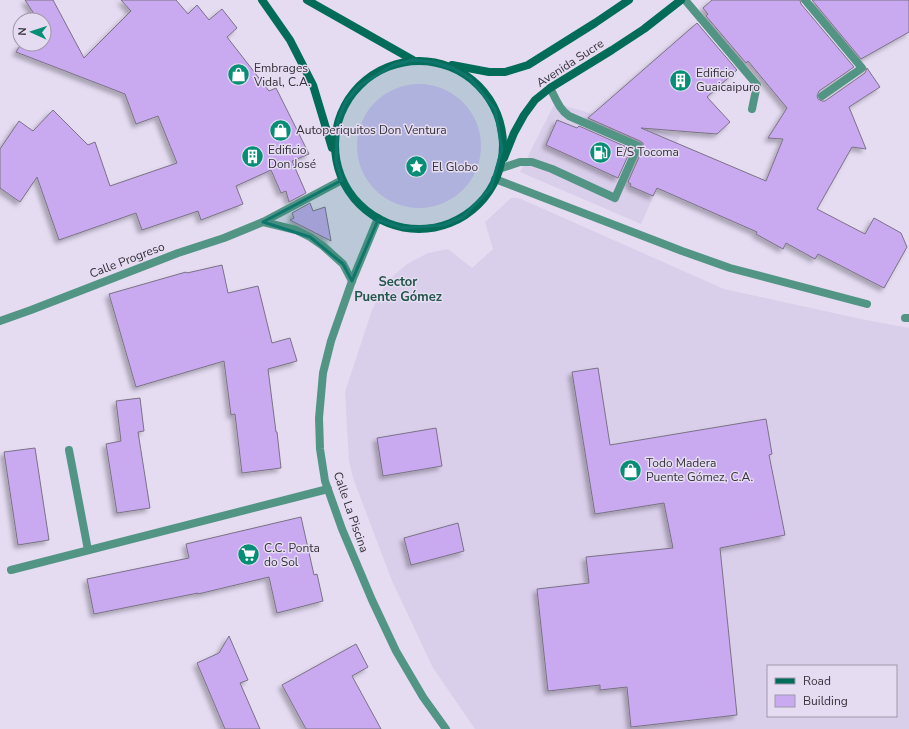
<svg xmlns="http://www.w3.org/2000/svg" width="909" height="729" font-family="'Nunito Sans',sans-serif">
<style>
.built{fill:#dacfeb;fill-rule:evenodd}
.green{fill:#d8c1f8}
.building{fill:#c9aaf1;stroke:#7a7285;filter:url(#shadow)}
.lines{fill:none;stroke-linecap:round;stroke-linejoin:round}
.lane{stroke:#539584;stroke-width:8}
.street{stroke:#539584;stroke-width:8}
.secondary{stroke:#036c59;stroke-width:8}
.marked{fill:#0f766e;fill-opacity:0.2;stroke:#0f766e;stroke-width:3;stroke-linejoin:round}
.labels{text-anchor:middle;stroke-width:3;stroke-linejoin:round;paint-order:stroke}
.street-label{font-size:12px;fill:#36333b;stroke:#e5dcf2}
.poi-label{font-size:12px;fill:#36333b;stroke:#e5dcf2;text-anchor:start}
.neighbourhood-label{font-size:13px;font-weight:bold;fill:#22564a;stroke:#e5dcf2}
</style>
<defs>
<filter id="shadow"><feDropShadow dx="-3.5" dy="3.5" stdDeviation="2" flood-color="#0004"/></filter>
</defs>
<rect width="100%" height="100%" fill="#e5dcf2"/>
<g class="built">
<path d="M555 103 593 114 680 136 641 224 520 172Z"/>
<path d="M511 198H517L521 199 724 289 861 319 909 328V729H475L433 668 392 581 353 478 349 461 345 392 372 310 384 287 394 275 407 264 428 253 448 249 472 268 493 249 485 222ZM768 666H896V716H768Z"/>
</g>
<circle class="green" cx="419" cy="146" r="62"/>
<g class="building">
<path d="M25 0H53L84 58 131 11 121 0H176L188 14 197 5 209 20 222 9 237 28 227 37 269 91 276 88 309 154 292 161 306 193 289 202 286 191 281 193 271 170 236 186 243 204 201 220 198 211 142 230 136 213 59 240 37 177 20 202 0 188V149L19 121 33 131 53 110 88 145 95 142 110 186 177 163 158 116 136 124 125 94 16 52 21 44H44V20H34L36 17Z"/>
<path d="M712 0H800L801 4 854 67 819 91 817 96 818 99 822 101H825L865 73 867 68 880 87 849 107 866 149 852 147 817 209 865 234 874 218 901 233 907 247 884 288 818 254 815 259 786 243 783 249 756 234 757 232 657 188 653 196 630 186 631 184 628 182 643 148V143L640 141 588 118 697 23 737 70 707 97 730 122 717 134 641 128 766 181 783 139 768 138 787 108 748 61 746 63 706 16 708 14 703 8Z"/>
<path d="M812 0H909V32L861 59Z"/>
<path d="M557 120 577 128 579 126 631 149 618 178 546 145Z"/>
<path d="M310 203 313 211 325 207 331 241 290 220 294 218 292 213Z"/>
<path d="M222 265 228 293 258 286 272 343 290 338 297 361 268 369 276 432H277L281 468 242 473 235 414 231 415 224 361 136 387 109 294 186 272 187 273Z"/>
<path d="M598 368 610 445 766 419 772 454 769 455 785 535 720 548 737 715 631 727 627 687 600 690V685L548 691 537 589 589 583 586 557 673 548 664 503 595 514 572 372Z"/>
<path d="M140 398 144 431 138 432 150 508 117 513 106 444 121 441 116 401Z"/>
<path d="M436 428 442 466 383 476 377 438Z"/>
<path d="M35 448 49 540 18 545 4 452Z"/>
<path d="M301 517 314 575 317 574 323 601 277 613 269 577 198 594V593L94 614 87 579 189 558 186 544Z"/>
<path d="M458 523 464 551 411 565 404 538Z"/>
<path d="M229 636 248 680 240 683 260 729H225L197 663 219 653Z"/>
<path d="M356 644 368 667 352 676 381 729H306L282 685Z"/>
</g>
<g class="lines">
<g class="lane">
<path d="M685 0 757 85 752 109"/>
<path d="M805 0 862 68 822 96"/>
<path d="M499 169 520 162H532L552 169 615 198 638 146 569 116C559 109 556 99 550 88"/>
<path d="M905 318H909"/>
<path d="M69 450 88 550"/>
<path d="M11 570 328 489"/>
</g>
<g class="street">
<path d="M495 179 682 251 730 268 867 304"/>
<path d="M378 218 352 281 331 341 323 373 319 418 320 449 325 481 342 529 372 600 396 651 423 697 446 729"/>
<path d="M263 222 296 230 310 237 323 246 343 264 352 281"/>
<path d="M0 321 31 310 178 253 224 238 263 222 342 180"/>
</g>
<g class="secondary">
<path d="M262 0 290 40 313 85 332 148"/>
<path d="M307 0 413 60"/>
<circle cx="419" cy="145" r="84"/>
<path d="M452 65 489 72H505L528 65 595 23 629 0"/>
<path d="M504 158 514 133 524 115 535 100 550 88 612 50 644 29 681 0"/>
</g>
</g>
<path class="marked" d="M413 60 433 62 453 68 470 78 495 109 502 149 491 188 463 217 444 225 404 228 378 220 352 281 343 264 310 237 263 222 342 180 336 161 338 120 346 101 359 86 393 65Z"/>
<defs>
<symbol id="shop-disc" viewBox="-11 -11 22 22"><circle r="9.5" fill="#068e76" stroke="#e5dcf2"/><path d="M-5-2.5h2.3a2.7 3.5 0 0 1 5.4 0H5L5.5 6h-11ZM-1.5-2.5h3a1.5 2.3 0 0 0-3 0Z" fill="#fff"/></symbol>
<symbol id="building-disc" viewBox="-11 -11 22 22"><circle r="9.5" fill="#068e76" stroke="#e5dcf2"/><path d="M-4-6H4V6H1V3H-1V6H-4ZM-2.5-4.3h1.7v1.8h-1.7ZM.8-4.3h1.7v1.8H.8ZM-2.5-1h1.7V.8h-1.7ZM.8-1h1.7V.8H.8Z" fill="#fff"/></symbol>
<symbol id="fuel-disc" viewBox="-11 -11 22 22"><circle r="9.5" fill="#068e76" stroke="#e5dcf2"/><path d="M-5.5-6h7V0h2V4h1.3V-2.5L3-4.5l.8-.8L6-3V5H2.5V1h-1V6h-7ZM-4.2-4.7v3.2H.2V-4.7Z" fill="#fff"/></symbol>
<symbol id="sight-disc" viewBox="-11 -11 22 22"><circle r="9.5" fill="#068e76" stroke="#e5dcf2"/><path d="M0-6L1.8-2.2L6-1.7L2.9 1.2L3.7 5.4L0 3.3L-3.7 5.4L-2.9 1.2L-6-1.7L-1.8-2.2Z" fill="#fff"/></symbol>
<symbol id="supermarket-disc" viewBox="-11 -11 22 22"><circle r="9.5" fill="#068e76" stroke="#e5dcf2"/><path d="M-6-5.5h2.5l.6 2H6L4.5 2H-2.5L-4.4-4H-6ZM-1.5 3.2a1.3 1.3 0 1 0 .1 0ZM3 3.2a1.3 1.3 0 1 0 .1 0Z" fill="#fff"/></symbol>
</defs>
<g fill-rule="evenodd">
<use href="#shop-disc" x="226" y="62" width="25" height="25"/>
<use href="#building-disc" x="668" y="68" width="25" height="25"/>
<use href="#shop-disc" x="268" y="118" width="25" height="25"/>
<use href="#fuel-disc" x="588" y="140" width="25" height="25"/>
<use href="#building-disc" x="240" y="144" width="25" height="25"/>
<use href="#sight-disc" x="404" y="154" width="25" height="25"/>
<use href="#shop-disc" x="618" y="458" width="25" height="25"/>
<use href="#supermarket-disc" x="236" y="542" width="25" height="25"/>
</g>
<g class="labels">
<g class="street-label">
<text transform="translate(570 63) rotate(-33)" y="4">Avenida Sucre</text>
<text transform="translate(127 260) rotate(-21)" y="4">Calle Progreso</text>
<text transform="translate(351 512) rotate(71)" y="4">Calle La Piscina</text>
</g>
<g class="poi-label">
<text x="254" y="72">Embrages<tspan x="254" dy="14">Vidal, C.A.</tspan></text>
<text x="696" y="77">Edificio<tspan x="696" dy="14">Guaicaipuro</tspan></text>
<text x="296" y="134">Autoperiquitos Don Ventura</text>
<text x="268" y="154">Edificio<tspan x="268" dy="14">Don José</tspan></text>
<text x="616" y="156">E/S Tocoma</text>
<text x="432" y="171">El Globo</text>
<text x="646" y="467">Todo Madera<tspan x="646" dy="14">Puente Gómez, C.A.</tspan></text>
<text x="264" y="552">C.C. Ponta<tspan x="264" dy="14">do Sol</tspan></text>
</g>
<g class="neighbourhood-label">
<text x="398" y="286">Sector<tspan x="398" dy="15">Puente Gómez</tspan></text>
</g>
</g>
<rect x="767" y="665" width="130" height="52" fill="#e5dcf2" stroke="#9f98a9"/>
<rect x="775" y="678" width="20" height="6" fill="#036c59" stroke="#9f98a9"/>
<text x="803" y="685" font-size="12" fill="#36333b">Road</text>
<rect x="775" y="695" width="20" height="12" fill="#c9aaf1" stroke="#9f98a9"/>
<text x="803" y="705" font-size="12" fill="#36333b">Building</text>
<g transform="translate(32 32) rotate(273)"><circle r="19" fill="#e5dcf2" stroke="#9f98a9"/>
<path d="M0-3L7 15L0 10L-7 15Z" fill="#068e76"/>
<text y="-6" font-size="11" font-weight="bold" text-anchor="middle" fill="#36333b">N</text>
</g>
</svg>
